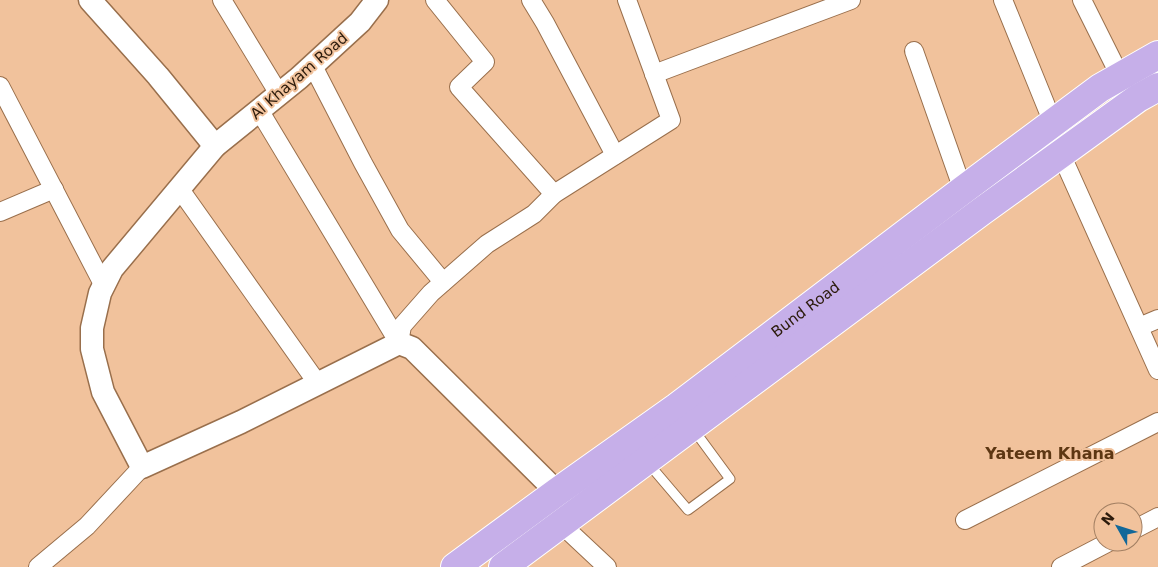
<svg xmlns="http://www.w3.org/2000/svg" width="1158" height="567" font-family="'DejaVu Sans',sans-serif">
<style>
.lines{fill:none;stroke-linecap:round;stroke-linejoin:round}
.service-casing{stroke:#996f4c;stroke-width:11}
.minor-casing{stroke:#996f4c;stroke-width:20}
.tertiary-casing{stroke:#996f4c;stroke-width:25}
.primary-casing{stroke:#fff;stroke-width:30}
.service{stroke:#fff;stroke-width:9}
.minor{stroke:#fff;stroke-width:18}
.tertiary{stroke:#fff;stroke-width:22}
.primary{stroke:#c6afe9;stroke-width:28}
.labels{text-anchor:middle;stroke-width:4;stroke-linejoin:round;paint-order:stroke}
.street-label{font-size:15px;fill:#2c1b0c;stroke:#f1c29c}
.neighbourhood-label{font-size:16px;font-weight:bold;fill:#5d3713;stroke:#f1c29c}
</style>
<rect width="100%" height="100%" fill="#f1c29c"/>
<g class="lines">
<defs>
<path id="service" d="M648 463 688 510 730 479 694 430"/>
<g id="minor">
<path d="M222 0 279 94"/>
<path d="M435 0 485 62 459 87 554 194"/>
<path d="M531 0 545 23 615 155"/>
<path d="M1003 0 1053 123"/>
<path d="M1082 0 1120 76"/>
<path d="M914 51 963 190"/>
<path d="M313 66 363 163 400 230 443 282"/>
<path d="M654 74 851 0"/>
<path d="M0 86 104 286"/>
<path d="M259 110 399 343"/>
<path d="M1061 154 1158 370"/>
<path d="M179 188 318 384"/>
<path d="M0 212 54 189"/>
<path d="M1139 327 1158 319"/>
<path d="M399 343 402 326 431 293 487 244 534 214 554 194 671 120 627 0"/>
<path d="M965 520 1158 422"/>
<path d="M561 524 607 567"/>
<path d="M1133 530 1158 517"/>
<path d="M38 567 87 526 142 467"/>
<path d="M1061 567 1109 542"/>
</g>
<g id="tertiary">
<path d="M90 0 158 76 215 146"/>
<path d="M377 0 360 22 299 78 215 146 112 269 100 293 92 328V349L103 392 142 467 241 422 399 343 412 348 557 492"/>
</g>
<g id="primary">
<path id="s1" d="M455 567 557 492 677 407 963 190 1100 88 1158 55"/>
<path d="M503 567 982 211 1138 98 1158 87"/>
</g>
</defs>
<use href="#service" class="service-casing"/>
<use href="#minor" class="minor-casing"/>
<use href="#tertiary" class="tertiary-casing"/>
<use href="#primary" class="primary-casing"/>
<use href="#service" class="service"/>
<use href="#minor" class="minor"/>
<use href="#tertiary" class="tertiary"/>
<use href="#primary" class="primary"/>
</g>
<g class="labels">
<g class="street-label">
<text transform="translate(299 76) rotate(-41)" y="5">Al Khayam Road</text>
<text dy="5" stroke="none"><textPath href="#s1" startOffset="435">Bund Road</textPath></text>
</g>
<g class="neighbourhood-label">
<text x="1050" y="459">Yateem Khana</text>
</g>
</g>
<g transform="translate(1118 527) rotate(309)"><circle r="24" fill="#f1c29c" stroke="#a27f62"/>
<path d="M0-4L9 19L0 12L-9 19Z" fill="#126899"/>
<text y="-8" font-size="14" font-weight="bold" text-anchor="middle" fill="#2c1b0c">N</text>
</g>
</svg>
